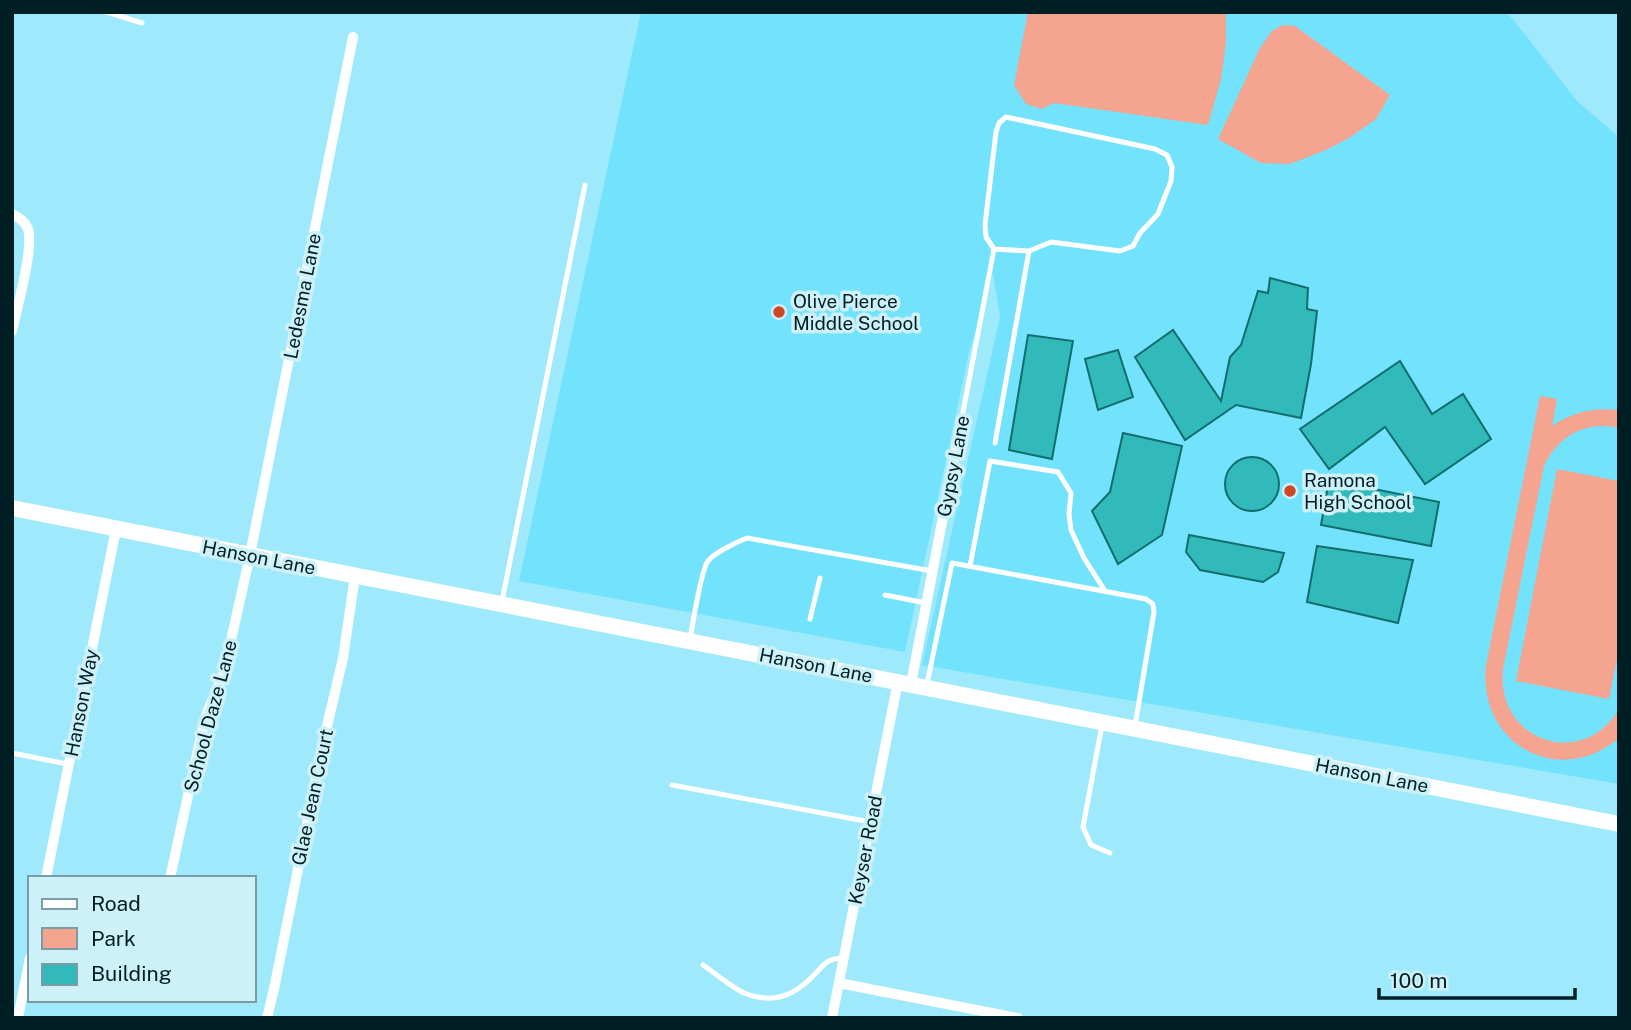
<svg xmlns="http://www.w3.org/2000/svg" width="1631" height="1030" font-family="'Public Sans',sans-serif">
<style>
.built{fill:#73e2fc}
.green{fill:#f4a48f}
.building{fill:#31bab9;stroke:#126d6d;stroke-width:2}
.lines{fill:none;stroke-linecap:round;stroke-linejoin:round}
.service{stroke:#fff;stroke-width:5}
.minor{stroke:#fff;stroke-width:10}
.secondary{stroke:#fff;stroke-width:16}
.poi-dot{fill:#d04725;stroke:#cdf0f9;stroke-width:2.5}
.labels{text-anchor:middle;stroke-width:7;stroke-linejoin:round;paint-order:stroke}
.street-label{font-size:19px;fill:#001f25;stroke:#cdf0f9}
.poi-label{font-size:19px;fill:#001f25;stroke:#cdf0f9;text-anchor:start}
</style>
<rect width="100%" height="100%" fill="#9eeafc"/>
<path class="built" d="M641 12H1505L1512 18 1577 101 1619 137V784L922 665 1000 317 993 273 969 353 905 652 519 581Z"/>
<g class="green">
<path d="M1028 12H1226V43L1221 79 1208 125 1054 103 1042 109 1026 104 1014 85Z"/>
<path d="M1283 25 1295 26 1390 95 1376 119 1349 138 1326 150 1290 164 1261 163 1218 139 1260 48 1272 31Z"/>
<path d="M1540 396 1557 399 1552 426C1572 412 1594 407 1619 410V428C1586 420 1558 436 1544 466L1503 669C1495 741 1583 771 1619 709V738C1559 789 1477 744 1486 665Z"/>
<path d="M1557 469 1619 481V649L1609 699 1516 681Z"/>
</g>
<g class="building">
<path d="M1270 278 1308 288 1307 309 1317 311 1311 364 1301 418 1236 405 1185 440 1135 357 1173 330 1221 401 1230 357 1241 345 1258 291 1268 293Z"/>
<path d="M1028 335 1073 341 1052 459 1009 450Z"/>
<path d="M1118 350 1133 397 1098 410 1085 359Z"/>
<path d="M1400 361 1432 414 1463 394 1491 439 1425 484 1385 427 1329 469 1300 429Z"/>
<path d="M1123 433 1182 446 1162 535 1118 564 1092 511 1110 492Z"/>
<circle cx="1252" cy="484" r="27"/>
<path d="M1329 480 1439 502 1431 546 1321 525Z"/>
<path d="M1189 535 1284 553 1278 572 1263 582 1200 570 1186 552Z"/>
<path d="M1317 546 1413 560 1398 623 1307 602Z"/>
</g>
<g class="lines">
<g class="service">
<path d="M107 12 142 23"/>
<path d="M1006 117 1155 149 1167 155 1172 167 1171 181 1158 214 1140 233 1133 246 1120 251 1051 242 1029 251 994 249 986 237 985 225 996 132 999 123Z"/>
<path d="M960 428 994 249"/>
<path d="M995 443 1029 251"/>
<path d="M970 566 990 461 1058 472 1071 493 1069 514 1071 530 1084 558 1105 591"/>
<path d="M885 595 926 603"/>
<path d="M502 601 585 185"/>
<path d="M810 619 820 578"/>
<path d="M690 638C693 624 701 569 708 561 714 553 737 542 747 538L932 571"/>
<path d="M927 684 952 563 1146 599 1153 604 1154 612 1135 726"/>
<path d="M1102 725 1083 827 1091 845 1110 853"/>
<path d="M12 753 67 764"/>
<path d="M672 785 870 822"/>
<path d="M703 965C715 973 731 987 744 993 772 1004 793 997 813 976 824 965 826 958 844 958"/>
</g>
<g class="minor">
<path d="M12 214C19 218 25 221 28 229 34 248 17 308 12 331"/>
<path d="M911 684 960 428"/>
<path d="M46 878 116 529"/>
<path d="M170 878 205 718 224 672 250 555 353 37"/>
<path d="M839 983 1018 1018"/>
<path d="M18 1018 30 958"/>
<path d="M267 1018 274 989 324 739 343 658 355 576"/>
<path d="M832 1018 898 681"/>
</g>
<path class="secondary" d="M12 508 1619 824"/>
</g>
<g class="poi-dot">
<circle cx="779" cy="312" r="7"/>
<circle cx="1290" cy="491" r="7"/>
</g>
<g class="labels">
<g class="street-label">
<text transform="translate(302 296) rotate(-79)" y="7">Ledesma Lane</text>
<text transform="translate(953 466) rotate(-79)" y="7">Gypsy Lane</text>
<text transform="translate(259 557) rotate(11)" y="7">Hanson Lane</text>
<text transform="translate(816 665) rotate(11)" y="7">Hanson Lane</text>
<text transform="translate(81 703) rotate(-79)" y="7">Hanson Way</text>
<text transform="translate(210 716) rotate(-75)" y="7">School Daze Lane</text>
<text transform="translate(1372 775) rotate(11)" y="7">Hanson Lane</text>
<text transform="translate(312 797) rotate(-78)" y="7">Glae Jean Court</text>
<text transform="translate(865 850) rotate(-79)" y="7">Keyser Road</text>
</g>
<g class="poi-label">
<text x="793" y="308">Olive Pierce<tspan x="793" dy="22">Middle School</tspan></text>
<text x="1304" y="487">Ramona<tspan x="1304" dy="22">High School</tspan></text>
</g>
</g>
<rect width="1631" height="1030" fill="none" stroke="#001f25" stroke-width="28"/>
<rect x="28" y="876" width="228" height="126" fill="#cdf0f9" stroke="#7b9ca4" stroke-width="2"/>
<rect x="42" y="899" width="35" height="10" fill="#ffffff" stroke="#7b9ca4" stroke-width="2"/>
<text x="91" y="911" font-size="21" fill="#001f25">Road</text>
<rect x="42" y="928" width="35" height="21" fill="#f4a48f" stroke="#7b9ca4" stroke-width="2"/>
<text x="91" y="946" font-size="21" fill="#001f25">Park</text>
<rect x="42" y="964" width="35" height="21" fill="#31bab9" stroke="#7b9ca4" stroke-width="2"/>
<text x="91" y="981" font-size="21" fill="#001f25">Building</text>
<path d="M1379 988v10h196v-10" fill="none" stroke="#001f25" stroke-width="3.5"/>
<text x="1390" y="988" font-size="21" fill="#001f25" stroke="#cdf0f9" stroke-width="5" paint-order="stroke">100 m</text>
</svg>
